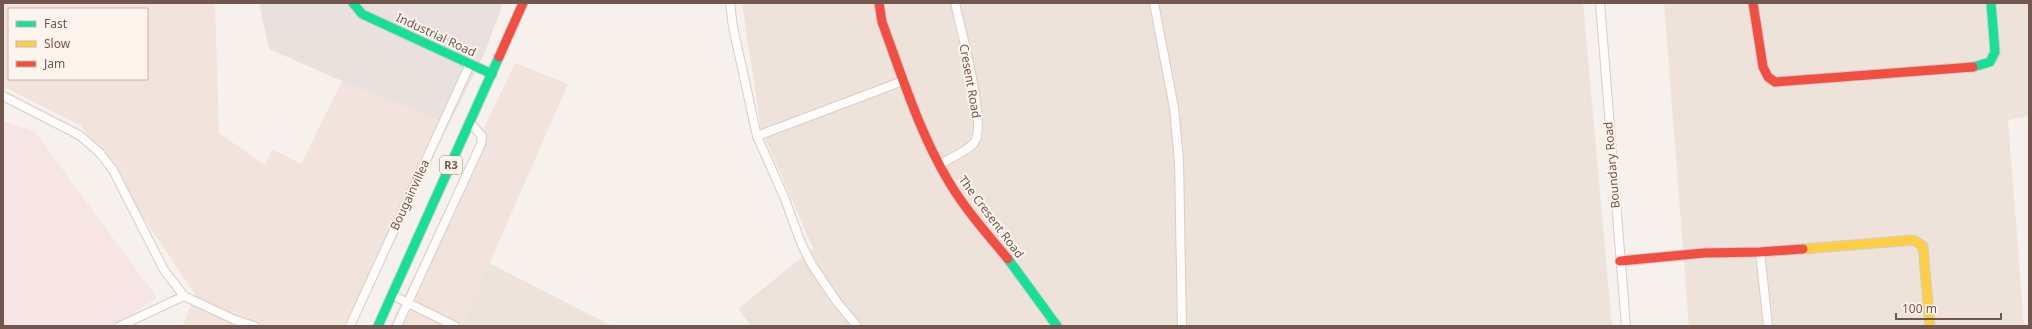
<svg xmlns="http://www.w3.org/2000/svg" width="2032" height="329" font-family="'Noto Sans',sans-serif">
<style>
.residential{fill:#eee3da}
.commercial{fill:#f3e3dd;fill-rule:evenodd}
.industrial{fill:#e8e1dd}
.medical{fill:#f7e5e6}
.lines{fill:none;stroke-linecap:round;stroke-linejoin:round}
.street-casing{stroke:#d5ceca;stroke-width:10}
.fast-casing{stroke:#d5ccc8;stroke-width:11}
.slow-casing{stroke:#d5ccc8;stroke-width:11}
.jam-casing{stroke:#d5ccc8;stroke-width:11}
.street{stroke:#fefdfc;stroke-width:8}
.fast{stroke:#16e098;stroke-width:9}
.slow{stroke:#ffcf43;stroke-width:9}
.jam{stroke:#f24e42;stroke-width:9}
.labels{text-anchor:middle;stroke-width:4;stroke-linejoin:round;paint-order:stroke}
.shield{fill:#fdf5ed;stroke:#9b867e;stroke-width:1}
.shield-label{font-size:11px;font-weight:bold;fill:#71574e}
.street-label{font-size:12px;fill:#71574e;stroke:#fdf5ed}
</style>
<rect width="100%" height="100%" fill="#f6f1ec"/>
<g class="residential">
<path d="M742 3H1583L1612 326H751L738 309 813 248 761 129Z"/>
<path d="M1664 3H2029V116L2008 120 2024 326H1689Z"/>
<path d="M489 263 612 326H462Z"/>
</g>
<g class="commercial">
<path d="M3 3H215L219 133 265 165 272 149 301 164 342 81 449 124 355 326H183L195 294 81 126 3 86ZM9 9H147V79H9Z"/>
<path d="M515 63 568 84 462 326H390Z"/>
</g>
<path class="industrial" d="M259 3H503L485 52 449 124 342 81 269 49Z"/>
<path class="medical" d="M3 121 35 132 157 298 114 326H3Z"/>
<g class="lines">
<defs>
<g id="street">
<path d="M730 3 733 27 757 136 785 199 801 243 812 265 837 302 857 326"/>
<path d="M1154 3 1174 108 1179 161 1182 326"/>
<path d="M1600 3 1626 326"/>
<path d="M3 96 79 135 99 152 113 170 164 270 184 296 235 320 254 326"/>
<path d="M757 136 903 81"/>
<path d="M940 164C949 159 967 151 974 143 988 128 960 26 955 3"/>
<path d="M1760 252 1768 326"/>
<path d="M392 295 455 326"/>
<path d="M120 326 184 296"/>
<path d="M350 326 470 64"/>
<path d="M397 326 481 144 482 136 470 123"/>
</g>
<g id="fast">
<path d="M353 3 362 14 492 74"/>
<path d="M1973 67 1990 62 1995 52 1991 3"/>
<path d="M1008 259 1057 326"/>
<path d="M378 326 499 57"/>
</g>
<path id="slow" d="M1803 249 1913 240 1923 246 1930 326"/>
<g id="jam">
<path d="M879 3 882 22C902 76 919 132 949 182 965 209 987 234 1008 259"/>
<path d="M1753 3 1763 67 1768 77 1775 82 1973 67"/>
<path d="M499 57 523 3"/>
<path d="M1620 261 1704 253 1760 252 1803 249"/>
</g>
</defs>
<use href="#street" class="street-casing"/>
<use href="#fast" class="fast-casing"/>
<use href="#slow" class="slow-casing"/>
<use href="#jam" class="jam-casing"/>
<use href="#street" class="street"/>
<use href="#fast" class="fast"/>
<use href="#slow" class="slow"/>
<use href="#jam" class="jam"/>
</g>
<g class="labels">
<rect class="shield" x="440" y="156" width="22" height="18" rx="3"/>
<g class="shield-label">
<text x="451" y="169">R3</text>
</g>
<g class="street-label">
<text transform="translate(436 35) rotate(25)" y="4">Industrial Road</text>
<text transform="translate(970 81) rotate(80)" y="4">Cresent Road</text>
<text transform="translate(1612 165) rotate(-95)" y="4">Boundary Road</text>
<text transform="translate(410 195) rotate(-65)" y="4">Bougainvillea</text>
<text transform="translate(991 217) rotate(53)" y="4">The Cresent Road</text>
</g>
</g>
<rect width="2032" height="329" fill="none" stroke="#71574e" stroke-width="8"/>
<rect x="8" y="8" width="140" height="72" fill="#fdf5ed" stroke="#c5b6ad"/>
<rect x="16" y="21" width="20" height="6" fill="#16e098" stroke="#c5b6ad"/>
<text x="44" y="28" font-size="12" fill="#71574e">Fast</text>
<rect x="16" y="41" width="20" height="6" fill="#ffcf43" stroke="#c5b6ad"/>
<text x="44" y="48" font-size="12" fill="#71574e">Slow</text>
<rect x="16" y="61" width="20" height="6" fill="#f24e42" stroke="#c5b6ad"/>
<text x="44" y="68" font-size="12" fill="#71574e">Jam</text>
<path d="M1896 313v6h105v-6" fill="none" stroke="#71574e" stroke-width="2"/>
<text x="1902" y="313" font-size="12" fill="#71574e" stroke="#fdf5ed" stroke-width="3" paint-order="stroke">100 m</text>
</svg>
